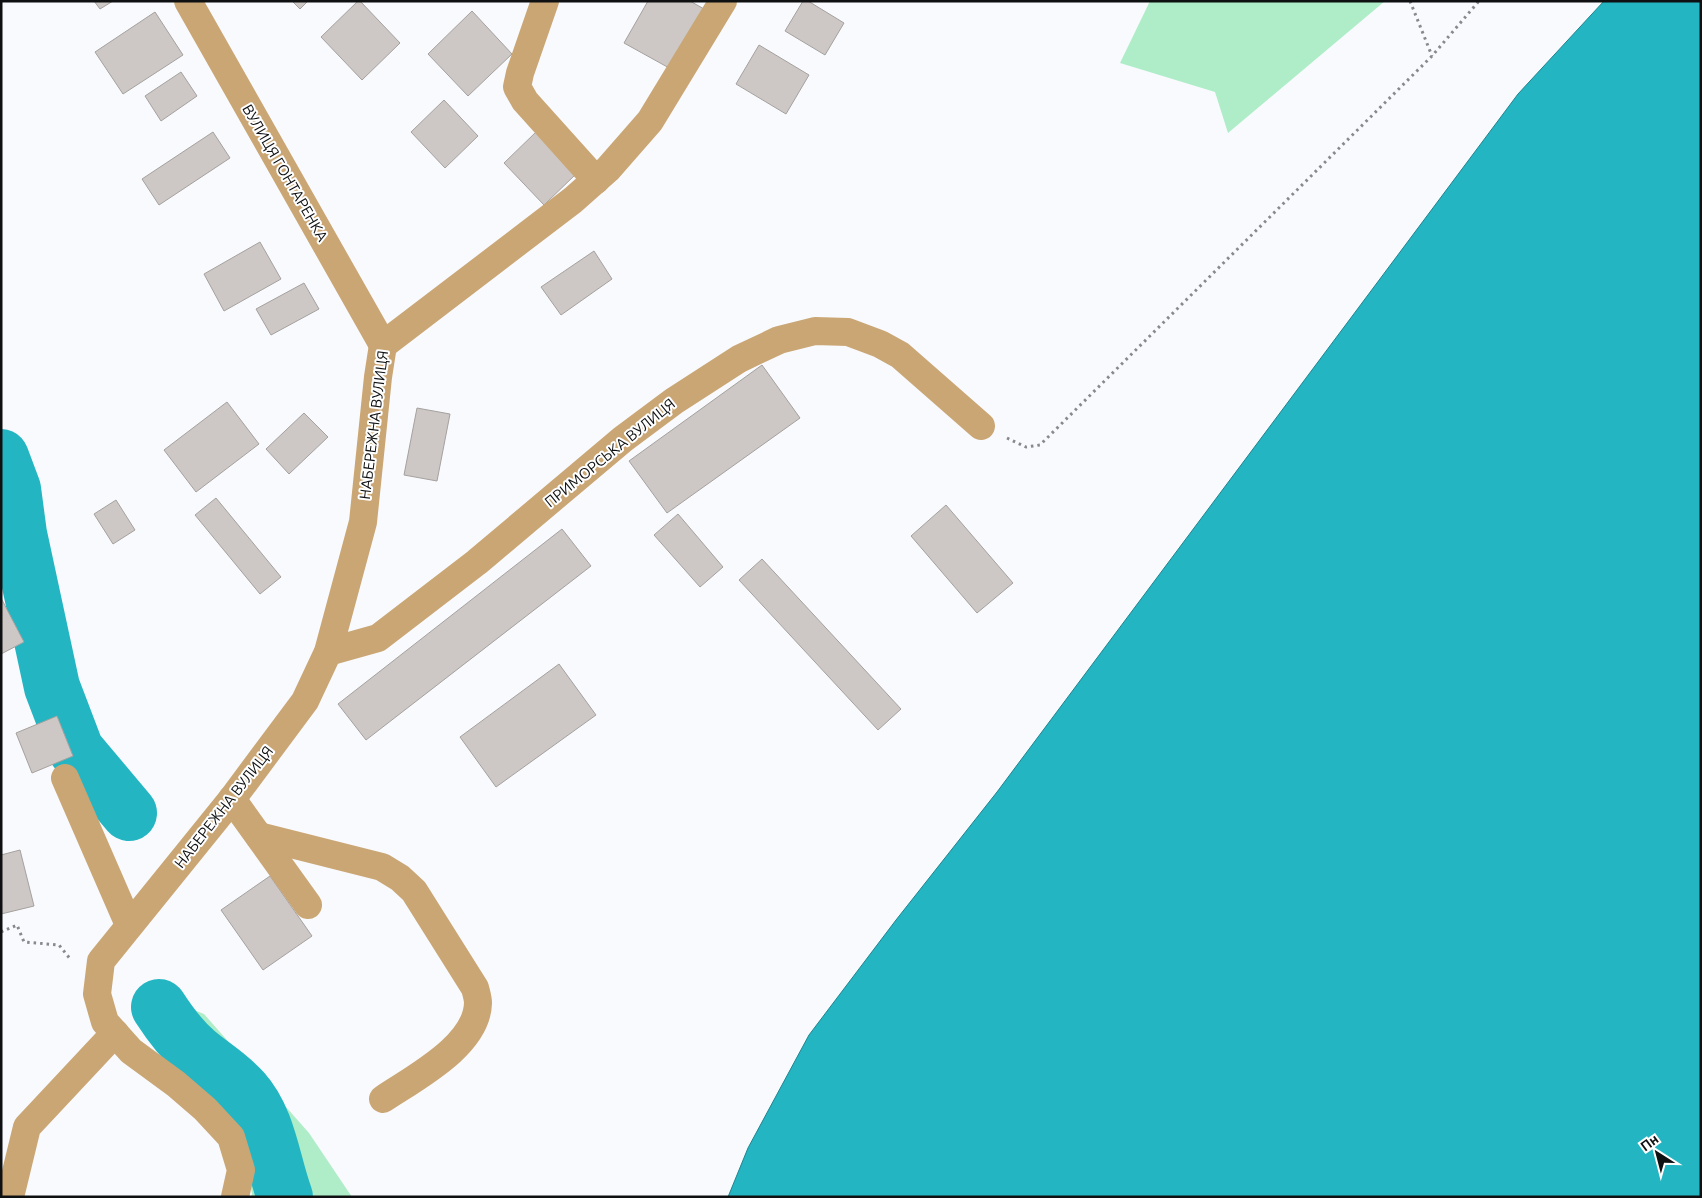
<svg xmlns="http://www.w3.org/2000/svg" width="1702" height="1198" font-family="Ubuntu,sans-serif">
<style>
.green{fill:#afedc8}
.water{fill:#24b5c3;stroke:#1e848e}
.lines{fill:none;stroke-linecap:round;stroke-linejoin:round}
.river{stroke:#24b5c3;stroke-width:56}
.building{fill:#cdc8c5;stroke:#a5a19e}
.path{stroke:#88898c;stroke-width:3;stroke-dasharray:2.5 4;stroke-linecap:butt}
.minor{stroke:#caa674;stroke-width:28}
.labels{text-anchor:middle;stroke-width:4;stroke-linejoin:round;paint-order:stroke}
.street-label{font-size:15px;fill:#0f1011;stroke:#fff}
</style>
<rect width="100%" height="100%" fill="#f8fafe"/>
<g class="green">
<path d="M1150 1H1385L1228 133 1215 92 1120 63Z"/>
<path d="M169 1000 204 1014 309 1133 352 1197H251L252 1194 244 1152 205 1087 143 1027V1011Z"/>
</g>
<path class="water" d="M1604 1H1701V1197H728L748 1148 809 1035 896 920 997 792 1518 94Z"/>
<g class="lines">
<g class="river">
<path d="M1 457 13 489 19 534 52 687 76 750 129 813"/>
<path d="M159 1007C170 1024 181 1039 196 1052 211 1065 229 1075 243 1091 269 1120 272 1162 285 1197"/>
</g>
</g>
<g class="building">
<path d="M94 1H113L100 9Z"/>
<path d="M292 1H308L300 9Z"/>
<path d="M358 1H360L400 43 362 80 321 37Z"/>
<path d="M648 1H690L704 9 671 69 624 43Z"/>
<path d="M803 1H808L844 23 825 55 785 31Z"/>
<path d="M472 11 512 54 468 96 428 54Z"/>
<path d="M155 12 183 55 123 94 95 52Z"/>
<path d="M759 45 809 75 786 114 736 84Z"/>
<path d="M181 72 197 96 161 121 145 96Z"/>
<path d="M444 100 478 136 445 168 411 132Z"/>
<path d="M213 132 230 158 159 205 142 179Z"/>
<path d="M536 132 576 174 544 205 504 163Z"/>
<path d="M260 242 281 279 224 311 204 274Z"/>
<path d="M594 251 612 279 561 315 541 287Z"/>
<path d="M304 283 319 309 271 335 256 309Z"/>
<path d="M762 365 800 418 667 513 629 461Z"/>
<path d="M227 402 259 444 196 492 164 450Z"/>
<path d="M417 408 450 414 437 481 404 475Z"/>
<path d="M304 413 328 437 289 474 266 449Z"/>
<path d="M216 498 281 577 260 594 195 515Z"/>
<path d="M116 500 135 530 113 544 94 514Z"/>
<path d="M946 505 1013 583 977 613 911 536Z"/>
<path d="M678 514 723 567 700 587 654 535Z"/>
<path d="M562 529 591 566 366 740 338 704Z"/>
<path d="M762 559 901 709 878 730 739 580Z"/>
<path d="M1 598 24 642 1 654Z"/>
<path d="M559 664 596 715 496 787 460 737Z"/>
<path d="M57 716 73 756 32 773 16 733Z"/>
<path d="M20 850 34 906 1 914V855Z"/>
<path d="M270 876 312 936 263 970 221 910Z"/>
</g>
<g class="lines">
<g class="path">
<path d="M1410 1 1432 56"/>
<path d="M1007 438 1026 447 1040 445 1432 56 1479 1"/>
<path d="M1 932 17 925 24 942 59 945 71 960"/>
</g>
<g class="minor">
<path d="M188 1 383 345"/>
<path d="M545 1 520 73 517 87 525 101 596 180"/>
<path d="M328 652 378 638 477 562 623 439 674 401 739 359 779 340 815 331 848 332 880 344 900 355 981 426"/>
<path d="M65 778 129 925"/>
<path d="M232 799 308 905"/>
<path d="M259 836 382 867 400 878 414 891 475 988C476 992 478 998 478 1003 477 1046 414 1078 383 1099"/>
<path d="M10 1197 27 1127 115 1033"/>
<path d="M235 1197 241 1170 231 1137 205 1109 176 1084 131 1051 105 1022 97 994 101 961 232 799 305 701 328 652 363 522 378 377 383 345 573 200 608 169 650 121 723 1"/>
</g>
</g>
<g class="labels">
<g class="street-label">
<text transform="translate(285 173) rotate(60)" y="5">ВУЛИЦЯ ГОНТАРЕНКА</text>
<text transform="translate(374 425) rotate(-83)" y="5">НАБЕРЕЖНА ВУЛИЦЯ</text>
<text transform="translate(610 453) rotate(-39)" y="5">ПРИМОРСЬКА ВУЛИЦЯ</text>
<text transform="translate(224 807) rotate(-52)" y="5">НАБЕРЕЖНА ВУЛИЦЯ</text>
</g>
</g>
<rect width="1702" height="1198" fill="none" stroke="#0f1011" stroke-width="5"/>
<g transform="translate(1657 1153) rotate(324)" stroke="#ffffff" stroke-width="4" paint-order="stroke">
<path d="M0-4L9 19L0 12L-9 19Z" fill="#0f1011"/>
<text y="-8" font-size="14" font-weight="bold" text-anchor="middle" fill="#0f1011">Пн</text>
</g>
</svg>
